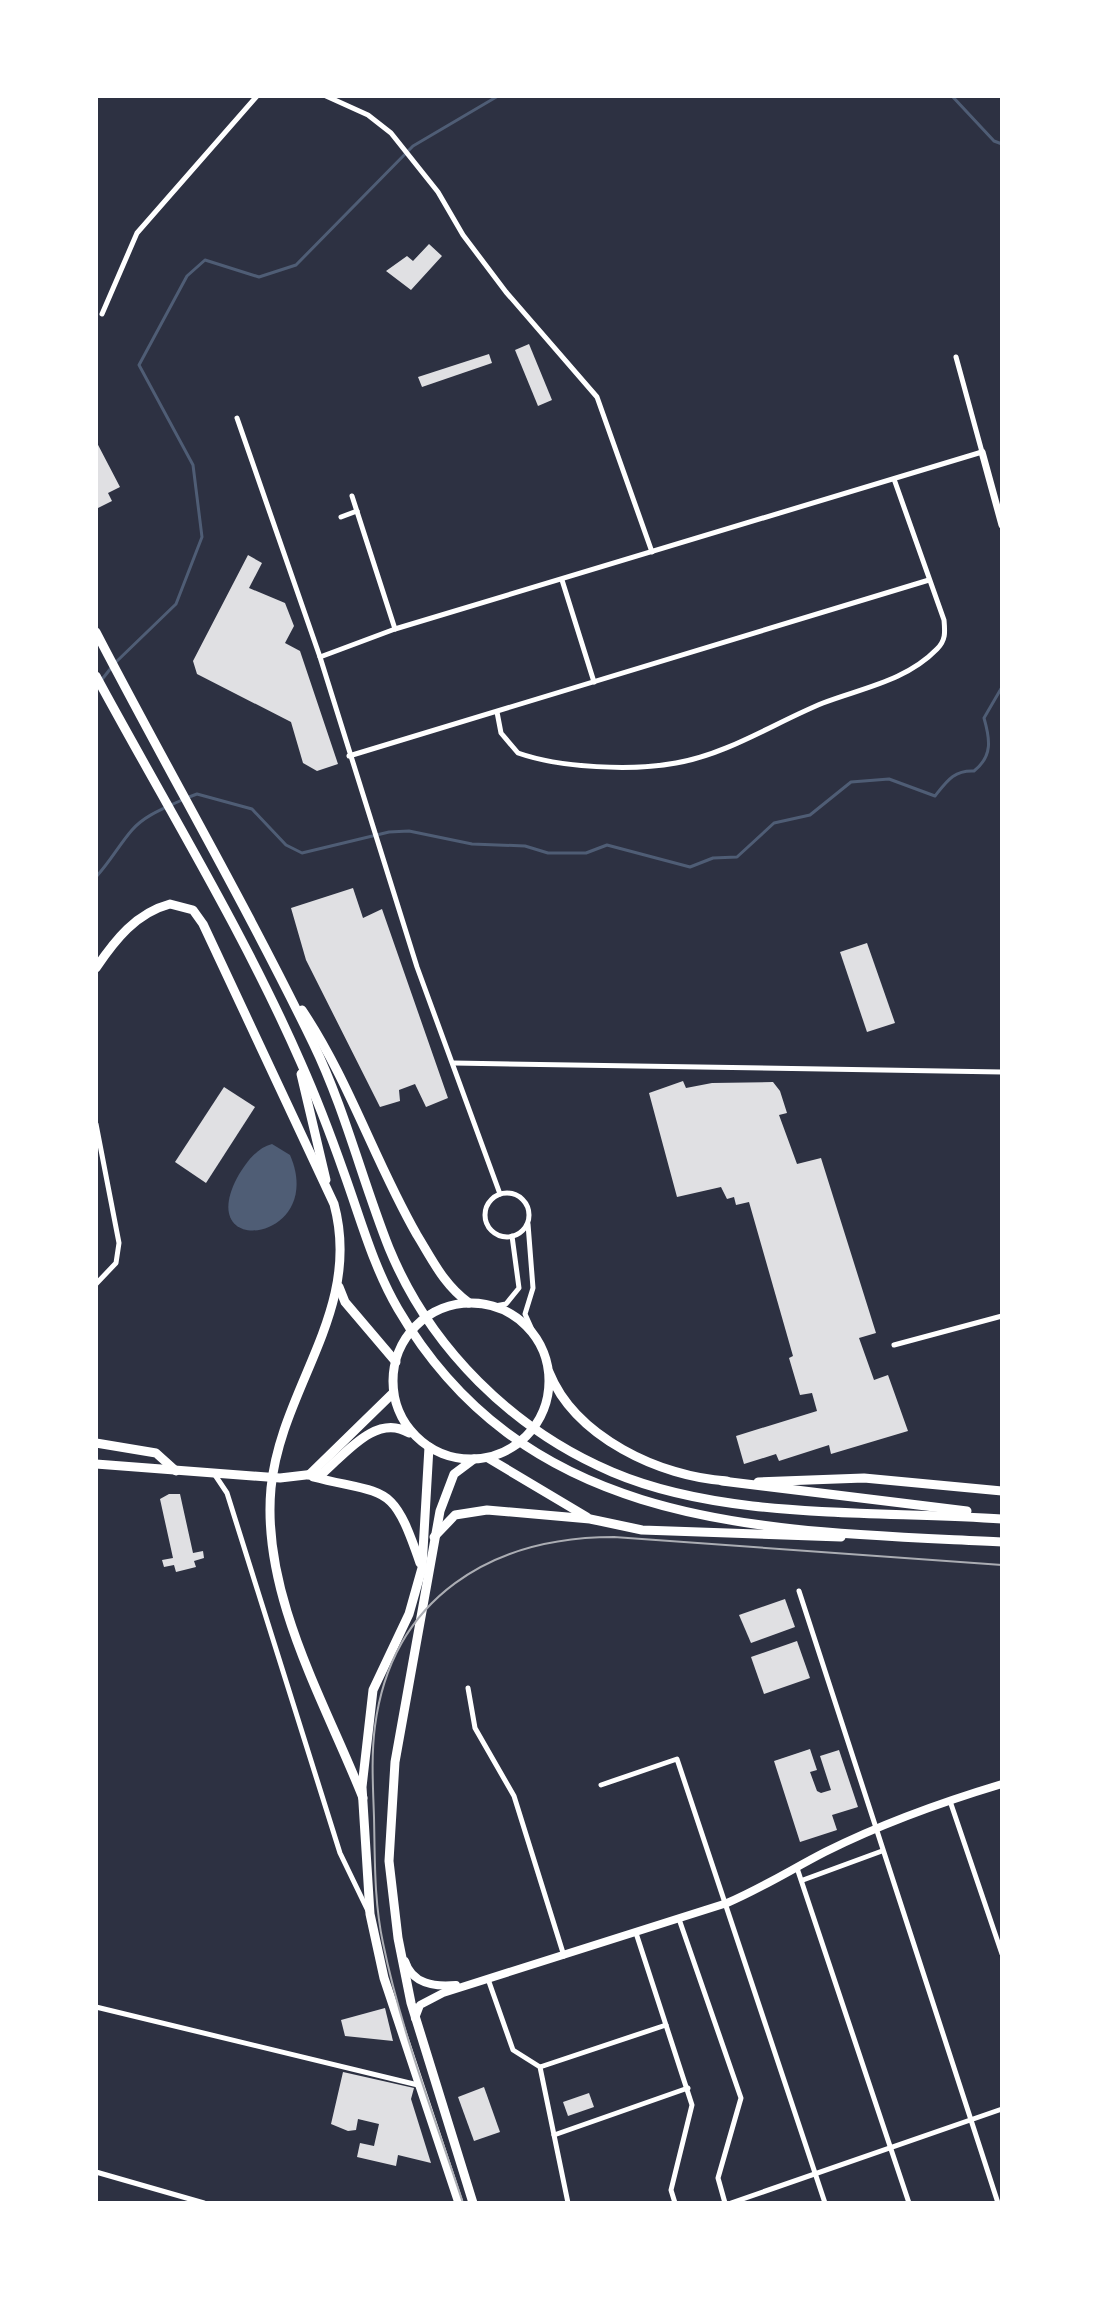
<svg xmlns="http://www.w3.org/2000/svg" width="1098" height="2299" font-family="'Fira Sans',sans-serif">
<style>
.water{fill:#4f5d75}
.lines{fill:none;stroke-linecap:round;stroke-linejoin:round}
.stream{stroke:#4f5d75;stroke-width:3}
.building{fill:#e0e0e3}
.minor{stroke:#fff;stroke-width:5}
.tertiary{stroke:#fff;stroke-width:7}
.secondary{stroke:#fff;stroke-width:8}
.primary{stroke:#fff;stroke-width:9}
.trunk{stroke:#fff;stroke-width:9}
.tram{stroke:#abadb3;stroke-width:2}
</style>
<rect width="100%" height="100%" fill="#2d3142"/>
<path class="water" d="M272 1144 290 1155C327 1241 194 1260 237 1178 245 1164 256 1148 272 1144Z"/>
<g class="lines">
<g class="stream">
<path d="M952 96 994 141 1002 144"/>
<path d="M116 662 176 604 202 537 193 465 139 365 187 276 205 260 259 277 296 265 413 146 498 96"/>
<path d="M96 687 111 668"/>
<path d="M189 797 197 794 252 809 286 845 302 853 389 832 409 831 472 844 525 846 548 853H586L607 845 690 867 713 858 737 857 774 823 810 815 851 782 889 779 935 796C947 781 954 770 974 771 993 756 990 739 984 718L1002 687"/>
<path d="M96 877C110 862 119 845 132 830 145 815 165 808 182 800"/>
</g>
</g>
<g class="building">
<path d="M429 244 442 256 411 290 386 271 407 256 413 261Z"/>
<path d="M529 344 552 400 538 406 515 350Z"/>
<path d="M489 354 492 363 422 387 418 377Z"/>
<path d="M96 441 120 487 108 493 112 501 96 509Z"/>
<path d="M248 555 262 563 249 588 285 603 294 626 285 643 300 651 338 764 317 771 303 763 291 722 197 674 193 661Z"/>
<path d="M353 888 363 918 382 909 448 1098 426 1107 415 1084 399 1090 400 1101 380 1107 306 960 291 908Z"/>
<path d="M867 943 895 1023 867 1032 840 952Z"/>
<path d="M683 1081 686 1088 712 1083 773 1082 780 1091 787 1113 779 1115 797 1164 821 1158 876 1333 859 1338 874 1380 888 1375 908 1431 831 1454 829 1445 779 1461 776 1454 744 1464 736 1436 817 1411 812 1393 800 1395 789 1358 793 1356 749 1202 736 1205 734 1197 727 1199 721 1187 677 1197 649 1093Z"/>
<path d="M224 1087 255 1107 206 1183 175 1162Z"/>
<path d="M169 1494H180L193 1553 203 1551 204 1558 194 1561 196 1567 176 1572 174 1565 164 1567 162 1560 173 1558 160 1499Z"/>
<path d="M785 1599 795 1627 751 1643 739 1615Z"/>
<path d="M797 1641 810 1678 764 1694 751 1657Z"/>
<path d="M810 1749 817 1770 810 1772 817 1791 821 1793 831 1790 820 1756 839 1750 858 1807 832 1815 837 1830 800 1842 774 1761Z"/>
<path d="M385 2008 393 2041 345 2036 341 2020Z"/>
<path d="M343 2072 414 2088 411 2099 431 2163 398 2155 396 2166 357 2157 360 2143 374 2146 379 2124 358 2119 356 2130 348 2131 331 2124Z"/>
<path d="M484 2087 500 2132 474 2141 458 2097Z"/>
<path d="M589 2093 594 2107 568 2116 563 2102Z"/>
</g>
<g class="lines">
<g class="minor">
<path d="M326 96 368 115 391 133 438 192 463 235 506 292 597 397 652 552"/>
<path d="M102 314 137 233 257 96"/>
<path d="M237 418 320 657 417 967 500 1194"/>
<path d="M352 496 395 629"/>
<path d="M341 517 357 511"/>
<path d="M562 580 594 682"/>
<path d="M320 657 395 629 982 452 956 357"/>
<path d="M497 712 501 733 518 753C561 768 632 771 676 763 728 754 774 723 823 703 862 688 906 681 937 649 946 640 945 632 944 620L894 479"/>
<path d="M349 756 929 580"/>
<path d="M454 1063 1002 1072"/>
<path d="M96 1124 119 1243 116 1263 96 1284"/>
<circle cx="507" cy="1215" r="22"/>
<path d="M528 1224 533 1288 525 1314 534 1334"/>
<path d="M495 1306 506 1304 519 1288 512 1236"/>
<path d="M894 1345 1002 1316"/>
<path d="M215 1475 227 1493 340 1853 369 1913"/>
<path d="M799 1591 998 2203"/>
<path d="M468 1688 475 1728 514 1796 564 1956"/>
<path d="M601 1785 677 1759 825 2203"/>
<path d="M950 1801 1002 1954"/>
<path d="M797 1868 909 2203"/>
<path d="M803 1880 882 1851"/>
<path d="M679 1919 741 2098 718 2178 725 2203"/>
<path d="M636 1933 692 2105 671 2190 675 2203"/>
<path d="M488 1979 513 2050 540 2067 568 2203"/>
<path d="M96 2007 418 2085"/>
<path d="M540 2067 666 2025"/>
<path d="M554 2135 688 2088"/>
<path d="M96 2172 204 2203"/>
<path d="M731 2203 1002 2109"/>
</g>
<path class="tertiary" d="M982 452 1002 525"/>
<g class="secondary">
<path d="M405 1961C412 1984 434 1987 456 1985"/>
<path d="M415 2018 420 2005 443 1993 727 1903C762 1888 792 1869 825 1852 881 1824 942 1802 1002 1784"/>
</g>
<g class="primary">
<path d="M96 968C115 940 136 913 170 904L193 910 203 924 334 1204C363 1310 281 1387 271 1488 261 1594 325 1702 363 1798"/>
<path d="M339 1287 345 1302 396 1362"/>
<circle cx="471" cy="1381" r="78"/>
<path d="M549 1372C575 1437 660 1477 727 1481"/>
<path d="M96 1443 156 1453 176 1471"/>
<path d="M429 1447 422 1568 409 1614 373 1690 362 1787 370 1914 384 1978 459 2203"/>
<path d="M96 1464 280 1478 323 1473C346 1453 377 1413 409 1433"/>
<path d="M309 1475 393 1393"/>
<path d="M313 1477C389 1496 392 1482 420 1563"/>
<path d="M758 1482 864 1478 1002 1491"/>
<path d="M473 2203 411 2003 398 1938 389 1861 395 1762 440 1511 454 1474 474 1459"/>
</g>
<g class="trunk">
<path d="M96 632C167 769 245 903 313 1043 345 1109 362 1180 389 1248 430 1348 513 1430 612 1472 727 1521 878 1510 1002 1519"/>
<path d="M96 676C165 804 243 930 301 1063 317 1099 331 1136 344 1173 361 1220 373 1266 398 1309 530 1535 772 1530 1002 1542"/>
<path d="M302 1010C349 1080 375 1162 417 1235 433 1261 444 1285 469 1303"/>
<path d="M301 1074 326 1180"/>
<path d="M488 1458 587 1517"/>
<path d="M722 1481 967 1511"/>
<path d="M434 1537 455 1515 487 1510 590 1519 642 1530 841 1537"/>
</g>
<path class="tram" d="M463 2203C435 2118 401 2031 383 1943 374 1901 375 1859 374 1817 373 1787 371 1756 375 1726 392 1597 492 1537 614 1537L1002 1565"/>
</g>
<rect width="1098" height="2299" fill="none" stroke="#ffffff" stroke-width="196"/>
</svg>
